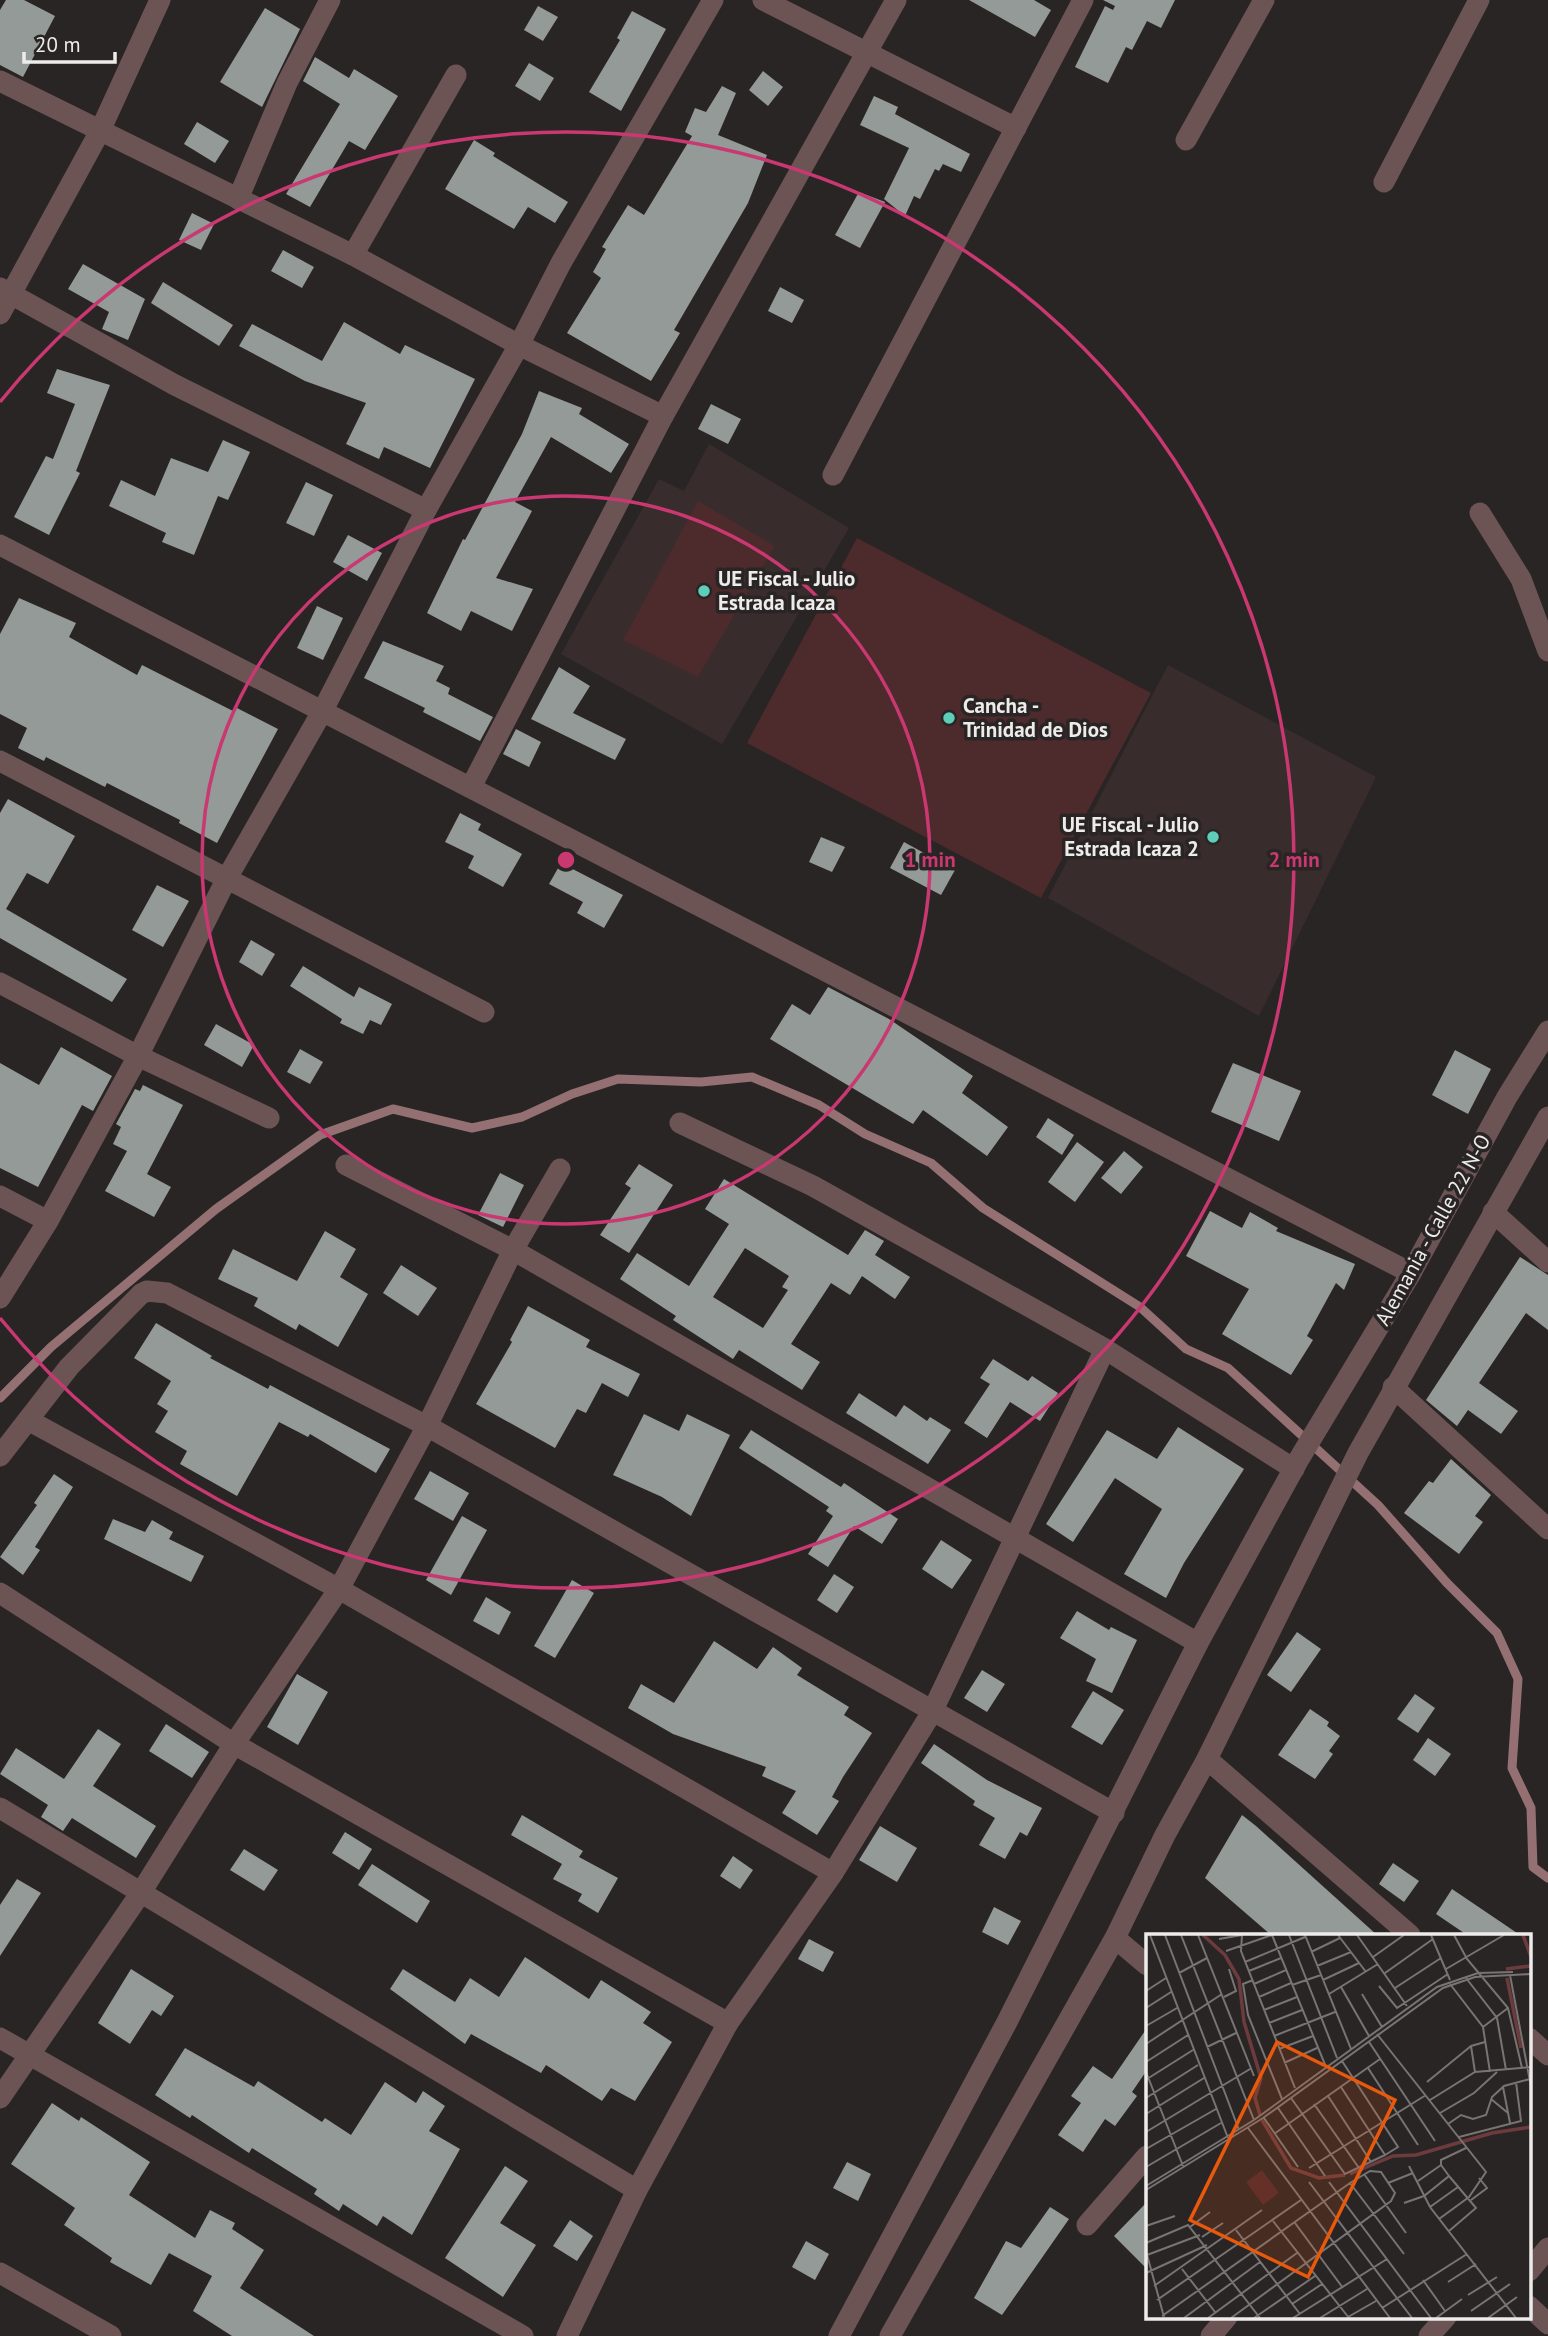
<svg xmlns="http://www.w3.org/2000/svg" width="1548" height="2336" font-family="'PT Sans',sans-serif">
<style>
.built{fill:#382c2c}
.grass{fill:#4d2a2c}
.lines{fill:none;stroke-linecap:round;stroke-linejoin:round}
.stream{stroke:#947072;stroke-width:9}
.building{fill:#949a98;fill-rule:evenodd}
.minor{stroke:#6c5455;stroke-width:21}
.ring{fill:none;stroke:#c93871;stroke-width:3.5}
.poi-dot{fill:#5eceb8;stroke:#2a2525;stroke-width:2.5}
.labels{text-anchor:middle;stroke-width:7;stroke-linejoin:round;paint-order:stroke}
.poi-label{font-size:21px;font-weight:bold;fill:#eeebeb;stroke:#2a2525;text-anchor:start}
.street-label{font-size:21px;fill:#eeebeb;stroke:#2a2525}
.inset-river{fill:none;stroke:#6d3b3e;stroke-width:3.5}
.inset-road{fill:none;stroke:#787474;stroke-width:2}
.view{fill:#e8590c;fill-opacity:0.15;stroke:#e8590c;stroke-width:3.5}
.inset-edge{fill:none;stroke:#eeebeb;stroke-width:3.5}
.centre{fill:#c93871;stroke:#2a2525;stroke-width:3.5}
.ring-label{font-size:21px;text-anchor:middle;font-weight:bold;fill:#c93871;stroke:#2a2525;stroke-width:7;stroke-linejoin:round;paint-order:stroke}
</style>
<rect width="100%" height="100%" fill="#2a2525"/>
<g class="built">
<path d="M709 444 849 528 722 744 561 654 659 479 684 491Z"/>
<path d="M1168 665 1376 777 1259 1016 1048 898Z"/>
</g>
<g class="grass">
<path d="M698 501 775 546 698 677 623 640Z"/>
<path d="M857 538 1151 693 1041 898 747 743Z"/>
</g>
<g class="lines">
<path class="stream" d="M0 1398 51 1347 216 1209 320 1135 393 1109 472 1128 522 1117 572 1094 618 1079 701 1082 752 1077 819 1105 865 1134 931 1163 983 1208 1140 1307 1186 1349 1228 1368 1378 1505 1447 1583 1497 1633 1518 1679 1512 1768 1531 1808 1533 1867 1548 1878"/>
</g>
<g class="building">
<path d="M6 0H24L55 16 23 77 0 65V10Z"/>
<path d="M969 0H1034L1051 10 1035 37Z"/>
<path d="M1103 0H1175L1161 28 1147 21 1132 50 1126 47 1108 83 1075 67 1105 6 1113 10 1115 6Z"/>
<path d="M538 6 558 17 543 41 524 30Z"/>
<path d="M265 8 300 29 262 107 220 82Z"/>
<path d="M632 11 666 29 621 111 589 92 620 40 617 38Z"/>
<path d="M315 57 349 78 354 69 398 96 365 150 349 141 310 207 286 194 340 104 303 81Z"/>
<path d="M529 63 554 78 540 101 515 86Z"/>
<path d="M763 71 783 87 768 106 749 90Z"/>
<path d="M722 86 736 93 718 135 767 155 748 203 674 330 680 333 651 381 567 333 601 278 593 272 606 249 602 247 628 205 644 215 692 136 685 132 695 108 706 112Z"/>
<path d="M874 96 898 107 895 114 970 154 961 172 943 164 939 171 935 169 920 199 914 196 905 216 884 199 909 148 860 125Z"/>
<path d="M197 122 229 141 215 163 184 144Z"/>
<path d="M474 140 495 153 493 156 568 202 555 223 528 207 514 229 445 189Z"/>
<path d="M859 192 885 202 860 248 835 235Z"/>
<path d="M192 213 214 224 201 250 179 240Z"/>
<path d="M283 250 314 267 302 288 271 271Z"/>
<path d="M83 264 145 299 128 340 102 329 109 312 68 289Z"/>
<path d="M163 282 233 325 219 346 151 303Z"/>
<path d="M780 287 804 300 792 323 768 311Z"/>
<path d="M344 322 400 354 405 345 475 379 430 468 384 447 379 459 346 444 366 403 305 381 239 346 252 324 322 361Z"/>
<path d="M57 369 110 385 76 471 80 473 49 535 14 517 46 456 53 459 75 404 47 393Z"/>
<path d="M539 391 582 408 579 414 629 444 611 473 551 437 515 502 532 511 496 578 533 589 512 631 471 611 461 631 427 613 463 539 465 540 522 434Z"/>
<path d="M711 404 741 419 728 444 698 429Z"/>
<path d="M223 440 250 452 228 500 218 496 194 555 162 542 166 533 109 506 121 480 155 496 171 458 208 472Z"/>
<path d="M306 482 333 495 314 536 286 523Z"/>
<path d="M348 535 382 553 367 581 333 562Z"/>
<path d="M19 598 76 623 69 637 137 675 142 665 233 711 235 707 278 729 217 843 179 823 180 820 107 783 105 787 46 757 44 761 18 748 27 728 0 714V634Z"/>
<path d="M317 606 343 618 323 660 297 648Z"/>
<path d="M383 641 444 666 436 681 450 688 448 694 493 717 480 741 423 712 425 708 364 678Z"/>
<path d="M559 667 590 686 573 713 626 739 615 760 531 719Z"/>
<path d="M516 729 541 742 529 767 503 754Z"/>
<path d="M8 799 75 836 48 884 27 873 6 909 127 979 112 1002 0 938V813Z"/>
<path d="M460 813 481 824 478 830 522 854 503 887 468 868 474 856 445 842Z"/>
<path d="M821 837 845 847 832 872 809 862Z"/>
<path d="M904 842 955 870 941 895 890 868Z"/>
<path d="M561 863 623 895 604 928 577 913 583 902 549 884Z"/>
<path d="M157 885 189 901 163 947 132 930Z"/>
<path d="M251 940 275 954 262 976 239 962Z"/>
<path d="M303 966 354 997 359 987 392 1004 381 1025 370 1020 363 1034 340 1023 342 1019 290 986Z"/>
<path d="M828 987 889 1019 973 1076 962 1093 1008 1127 987 1156 923 1110 913 1124 770 1039 792 1004 810 1015Z"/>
<path d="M216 1024 254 1045 242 1067 204 1045Z"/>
<path d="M61 1047 112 1076 93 1111 82 1105 38 1187 0 1168V1063L39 1085Z"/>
<path d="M300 1049 323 1062 310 1084 287 1072Z"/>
<path d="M1455 1050 1491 1069 1468 1114 1432 1095Z"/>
<path d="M1233 1063 1301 1091 1279 1141 1211 1112Z"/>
<path d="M143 1085 183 1105 147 1174 171 1187 154 1217 105 1191 127 1151 113 1144 121 1127 116 1124 135 1089 140 1091Z"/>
<path d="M1048 1118 1074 1135 1062 1155 1036 1137Z"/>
<path d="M1077 1142 1104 1162 1075 1202 1048 1182Z"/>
<path d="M1124 1151 1143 1167 1121 1194 1101 1178Z"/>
<path d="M639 1164 673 1185 629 1253 600 1235 631 1188 625 1184Z"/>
<path d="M500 1173 524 1185 503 1227 478 1215Z"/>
<path d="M724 1179 848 1255 865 1230 884 1241 875 1255 910 1277 895 1299 862 1276 850 1295 831 1283 791 1344 820 1362 802 1390 739 1350 733 1359 673 1320 676 1316 620 1279 637 1253 689 1286 729 1224 705 1209ZM745 1248 789 1276 782 1287 788 1290 763 1328 713 1297Z"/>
<path d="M1210 1211 1242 1228 1250 1212 1278 1228 1276 1231 1355 1264 1344 1290 1336 1283 1307 1336 1313 1340 1291 1375 1222 1334 1249 1289 1186 1256Z"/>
<path d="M325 1231 356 1249 340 1277 368 1294 338 1347 299 1324 296 1330 254 1306 258 1298 218 1279 233 1249 297 1281Z"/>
<path d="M1520 1257 1548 1275V1330L1526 1313 1479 1383 1518 1411 1501 1434 1468 1410 1457 1426 1426 1400Z"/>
<path d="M401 1265 437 1288 418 1316 383 1293Z"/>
<path d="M528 1306 590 1340 586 1347 640 1374 628 1397 602 1383 586 1413 577 1409 555 1448 476 1404 512 1342 510 1340Z"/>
<path d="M156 1323 212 1356 210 1358 268 1389 270 1385 390 1449 376 1473 310 1434 308 1437 279 1422 237 1496 180 1464 187 1451 155 1432 168 1411 157 1404 171 1381 134 1358Z"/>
<path d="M993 1359 1028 1381 1032 1376 1058 1393 1040 1421 1010 1402 987 1438 964 1423 990 1384 980 1378Z"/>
<path d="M859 1393 896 1417 904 1405 927 1421 930 1417 951 1430 928 1464 846 1413Z"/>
<path d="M644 1414 679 1431 687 1414 730 1435 691 1516 662 1497 613 1475Z"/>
<path d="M1178 1427 1244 1469 1184 1563 1166 1598 1124 1574 1162 1509 1115 1478 1073 1542 1046 1524 1107 1430 1157 1459Z"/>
<path d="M751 1430 841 1487 844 1483 898 1519 882 1544 854 1526 828 1567 808 1554 833 1516 826 1511 829 1507 739 1448Z"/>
<path d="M1451 1459 1491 1495 1475 1516 1483 1522 1459 1554 1404 1513 1429 1481 1433 1483Z"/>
<path d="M430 1471 469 1493 453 1521 414 1499Z"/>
<path d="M54 1474 73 1487 35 1547 40 1550 23 1575 0 1557 37 1505 34 1503Z"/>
<path d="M462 1516 487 1530 451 1595 426 1580Z"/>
<path d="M113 1519 145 1532 152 1520 173 1532 169 1539 204 1556 191 1582 104 1539Z"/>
<path d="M941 1540 972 1560 952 1589 922 1569Z"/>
<path d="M834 1574 854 1587 837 1613 817 1600Z"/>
<path d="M572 1580 594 1593 555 1658 534 1646Z"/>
<path d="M486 1597 511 1612 499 1635 473 1621Z"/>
<path d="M1077 1611 1109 1630 1111 1627 1137 1640 1112 1693 1086 1681 1096 1659 1060 1638Z"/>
<path d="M1297 1632 1321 1649 1291 1692 1267 1675Z"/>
<path d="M714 1641 757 1669 773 1647 802 1668 797 1675 849 1707 844 1715 872 1733 843 1777 832 1797 839 1801 817 1835 782 1813 796 1791 762 1776 766 1767 673 1734 628 1708 641 1684 674 1703Z"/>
<path d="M982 1670 1005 1684 987 1712 964 1698Z"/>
<path d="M297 1674 328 1692 298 1745 267 1727Z"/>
<path d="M1093 1691 1124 1710 1102 1745 1071 1727Z"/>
<path d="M1415 1694 1435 1708 1418 1733 1397 1719Z"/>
<path d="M1310 1709 1329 1722 1327 1726 1340 1736 1329 1751 1333 1754 1315 1779 1278 1755Z"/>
<path d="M166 1724 209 1752 192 1778 149 1751Z"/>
<path d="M98 1729 121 1744 93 1786 156 1826 136 1858 72 1818 63 1831 41 1817 48 1805 0 1774 16 1748 64 1779Z"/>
<path d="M1428 1738 1451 1754 1435 1776 1413 1760Z"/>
<path d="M934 1744 987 1780 1042 1808 1027 1836 1020 1832 1005 1859 979 1845 995 1818 973 1805 975 1801 921 1763Z"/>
<path d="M522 1815 583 1851 579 1857 618 1878 598 1913 578 1901 582 1894 553 1879 562 1864 511 1835Z"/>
<path d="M1242 1815 1256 1826 1377 1935H1271L1205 1878Z"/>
<path d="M880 1826 917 1848 897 1882 859 1860Z"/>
<path d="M345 1832 372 1849 359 1870 332 1853Z"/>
<path d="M244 1849 278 1870 264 1891 230 1870Z"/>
<path d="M733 1856 753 1870 740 1889 720 1876Z"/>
<path d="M1393 1863 1419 1881 1404 1902 1379 1884Z"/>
<path d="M372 1864 430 1901 417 1923 358 1885Z"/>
<path d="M17 1879 41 1893 0 1956V1905Z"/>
<path d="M1452 1889 1520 1935H1467L1436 1914Z"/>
<path d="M994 1907 1021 1921 1008 1945 982 1932Z"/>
<path d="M809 1939 834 1952 823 1972 798 1959Z"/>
<path d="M525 1957 589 1999 601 1980 651 2012 643 2023 672 2042 635 2101 611 2088 602 2101 546 2065 541 2073 471 2034 465 2044 390 1989 403 1969 455 2002 470 1978 499 1997Z"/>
<path d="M131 1969 174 1996 161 2016 152 2010 130 2044 98 2023Z"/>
<path d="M1147 2028V2070L1132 2092 1137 2096 1115 2126 1105 2119 1083 2152 1058 2135 1081 2103 1071 2096 1093 2066 1112 2079Z"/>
<path d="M185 2048 254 2087 258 2081 322 2122 325 2118 351 2135 385 2082 416 2103 423 2091 445 2106 429 2131 460 2149 412 2235 383 2216 377 2226 343 2204 339 2211 314 2194 317 2189 252 2148 249 2153 192 2115 190 2118 155 2095Z"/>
<path d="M52 2103 79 2121 81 2117 150 2162 129 2195 195 2238 210 2210 235 2223 232 2229 264 2250 240 2288 314 2336H232L193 2311 212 2276 169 2253 151 2285 110 2262 112 2258 64 2225 75 2208 11 2164Z"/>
<path d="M847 2162 871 2174 858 2201 833 2188Z"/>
<path d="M505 2166 528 2181 500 2223 536 2245 503 2297 445 2258Z"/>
<path d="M1147 2202V2269L1114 2236Z"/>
<path d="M1050 2207 1069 2219 1002 2315 974 2298 1006 2241 1021 2248Z"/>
<path d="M570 2220 593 2236 577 2261 553 2246Z"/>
<path d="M806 2241 829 2254 815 2280 792 2267Z"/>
</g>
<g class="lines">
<g class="minor">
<path d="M763 0 1016 128"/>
<path d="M0 81 353 255 519 345 663 416"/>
<path d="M1186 140 1264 0"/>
<path d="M1384 182 1479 0"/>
<path d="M238 199 287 83 330 0"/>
<path d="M353 255 456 75"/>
<path d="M0 288 175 385 426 510"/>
<path d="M0 314 100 131 160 0"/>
<path d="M833 475 1083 0"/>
<path d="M1480 513 1521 579 1548 651"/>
<path d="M0 545 1411 1273"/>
<path d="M0 761 484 1012"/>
<path d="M471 787 663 416 896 0"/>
<path d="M0 983 138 1056 269 1118"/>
<path d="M680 1123 813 1186 1105 1349 1294 1469"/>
<path d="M346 1165 513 1250 1198 1643"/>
<path d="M0 1196 48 1221"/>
<path d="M1493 1212 1548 1262"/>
<path d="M0 1298 48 1221 138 1056 227 878 323 710 426 510 519 345 561 263 713 0"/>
<path d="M1393 1387 1548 1529"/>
<path d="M28 1420 339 1589 833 1873"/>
<path d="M0 1456 69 1367 141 1294 147 1291 167 1293 427 1426 1114 1813"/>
<path d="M0 1593 234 1744 728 2023"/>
<path d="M1207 1759 1410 1935"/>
<path d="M0 1808 637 2190"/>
<path d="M1115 1938 1147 1965"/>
<path d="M0 2038 523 2336"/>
<path d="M1529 2038 1548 2055"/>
<path d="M0 2098 140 1894 234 1744 339 1589 427 1426 513 1250 560 1169"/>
<path d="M1087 2225 1147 2156"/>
<path d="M1529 2271 1548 2248"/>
<path d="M0 2273 111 2336"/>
<path d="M1529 2306 1548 2324"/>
<path d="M567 2336 637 2190 728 2023 833 1873 932 1712 1105 1349"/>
<path d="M839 2336 1007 2022 1198 1643 1299 1459 1411 1273 1507 1097 1548 1031"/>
<path d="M890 2336 1115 1938 1165 1835 1207 1759 1358 1453 1548 1117"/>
<path d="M1211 2336 1227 2317"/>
<path d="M1429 2336 1446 2317"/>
</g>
</g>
<g class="ring">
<circle cx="566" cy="860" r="364"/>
<path d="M0 402A728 728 0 1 1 0 1318"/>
</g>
<g class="poi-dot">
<circle cx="704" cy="591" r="7"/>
<circle cx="949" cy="718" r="7"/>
<circle cx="1213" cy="837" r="7"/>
</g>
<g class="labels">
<g class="poi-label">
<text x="718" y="586">UE Fiscal - Julio<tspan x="718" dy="24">Estrada Icaza</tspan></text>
<text x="963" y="713">Cancha -<tspan x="963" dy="24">Trinidad de Dios</tspan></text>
<text x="1199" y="832" text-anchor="end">UE Fiscal - Julio<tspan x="1199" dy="24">Estrada Icaza 2</tspan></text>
</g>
<g class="street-label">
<text transform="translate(1433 1230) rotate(-61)" y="7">Alemania - Calle 22 N-O</text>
</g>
</g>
<g transform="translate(1146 1934)">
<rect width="385" height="385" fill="#2a2525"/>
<path d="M116 236 133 259 117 271 100 248Z" fill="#4d2a2c"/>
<path class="inset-river" d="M57 1 79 21 93 45 98 88 115 144 109 164 114 181M377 1 385 23M360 35 385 32M361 44 375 114M116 186 145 234 173 244 199 241M204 240 247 222 270 221 346 199 385 193"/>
<path class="inset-road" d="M4 1 82 204M19 1 93 196M35 1 108 186M52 1 108 142M96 1 95 17 149 154M126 1 180 133M143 1 191 124M159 1 205 115M192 1 220 38M211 1 261 72M285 1 304 46M308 1 321 25 362 74 376 134M73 5 96 1M80 17 126 1M165 18 194 4M227 23 258 1M99 28 159 3M171 32 205 18M300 35 358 1M103 37 135 24M33 39 61 24M239 39 287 5M364 41 385 153M320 44 351 84 360 136M107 46 97 50 102 81 136 165M177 46 213 29M108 50 140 36M304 50 337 93 344 138M146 51 175 41M233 52 251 74 302 40M195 53 223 102M249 54 295 24M0 57 20 44M183 60 232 30M216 60 236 93M78 63 90 57 83 35M113 63 145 49M0 74 25 58M118 76 151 63M123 89 156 76M0 92 31 74M337 93 362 74M231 100 340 238 323 263 293 285M128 102 189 78M223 108 289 207M0 110 76 60M61 113 90 99M133 115 167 102M196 127 252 213 239 221M0 128 42 101M138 129 171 114M222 134 272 211M0 138 37 232M329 138 325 112 339 108M1 145 47 116M281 148 325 112M357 153 364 189M182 162 225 228M0 164 52 131M145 164 199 240 239 221 195 153M345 165 362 179M284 166 329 138 385 133M168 170 213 234M132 174 179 242M294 179 328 159 351 138M0 180 58 144M118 184 152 233M302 190 315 181 327 185 340 181 346 163 358 152 384 145M102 194 244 384M0 198 104 135M128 200 234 125M313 203 375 187 370 148M0 215 70 175M263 232 284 273 370 384M0 233 75 189M163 234 280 161M218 240 260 299M272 247 295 231V226L320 214M163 248 266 384M183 248 285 384M204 249 258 320M242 249 267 239M0 252 108 186 291 53 332 39 367 38M0 256 117 184 297 54 329 43 385 40M325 266 341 254 333 244M258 269 278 262 303 242 295 231M284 273 312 253M127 287 203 384M149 289 197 354M0 292 29 282M44 293 64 278M90 296 154 380M303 297 330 274 303 242M56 303 77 289M0 309 42 291 114 384M0 317 18 383M1 321 54 301M36 335 69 378M0 339 61 311M277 346 299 377M302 348 330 330M8 352 116 276M322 361 351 343M11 366 155 266M146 370 176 350M236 374 321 320M325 377 364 350M16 382 204 249 224 237 235 238 249 259 245 267 85 384M202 383 230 367M38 384 114 328M62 384 151 319M108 384 169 342M147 384 241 325M174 384 221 355M290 384 316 365M342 384 371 363"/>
<path class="view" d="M131 108 249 166 162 343 44 286Z"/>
<rect width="385" height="385" class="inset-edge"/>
</g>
<circle cx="566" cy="860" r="10" class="centre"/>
<g class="ring-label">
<text x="930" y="867">1 min</text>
<text x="1294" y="867">2 min</text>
</g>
<path d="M24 52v10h91v-10" fill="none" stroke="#eeebeb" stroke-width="3.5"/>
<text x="35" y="52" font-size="21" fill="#eeebeb" stroke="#2a2525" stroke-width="5" paint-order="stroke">20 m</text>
</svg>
